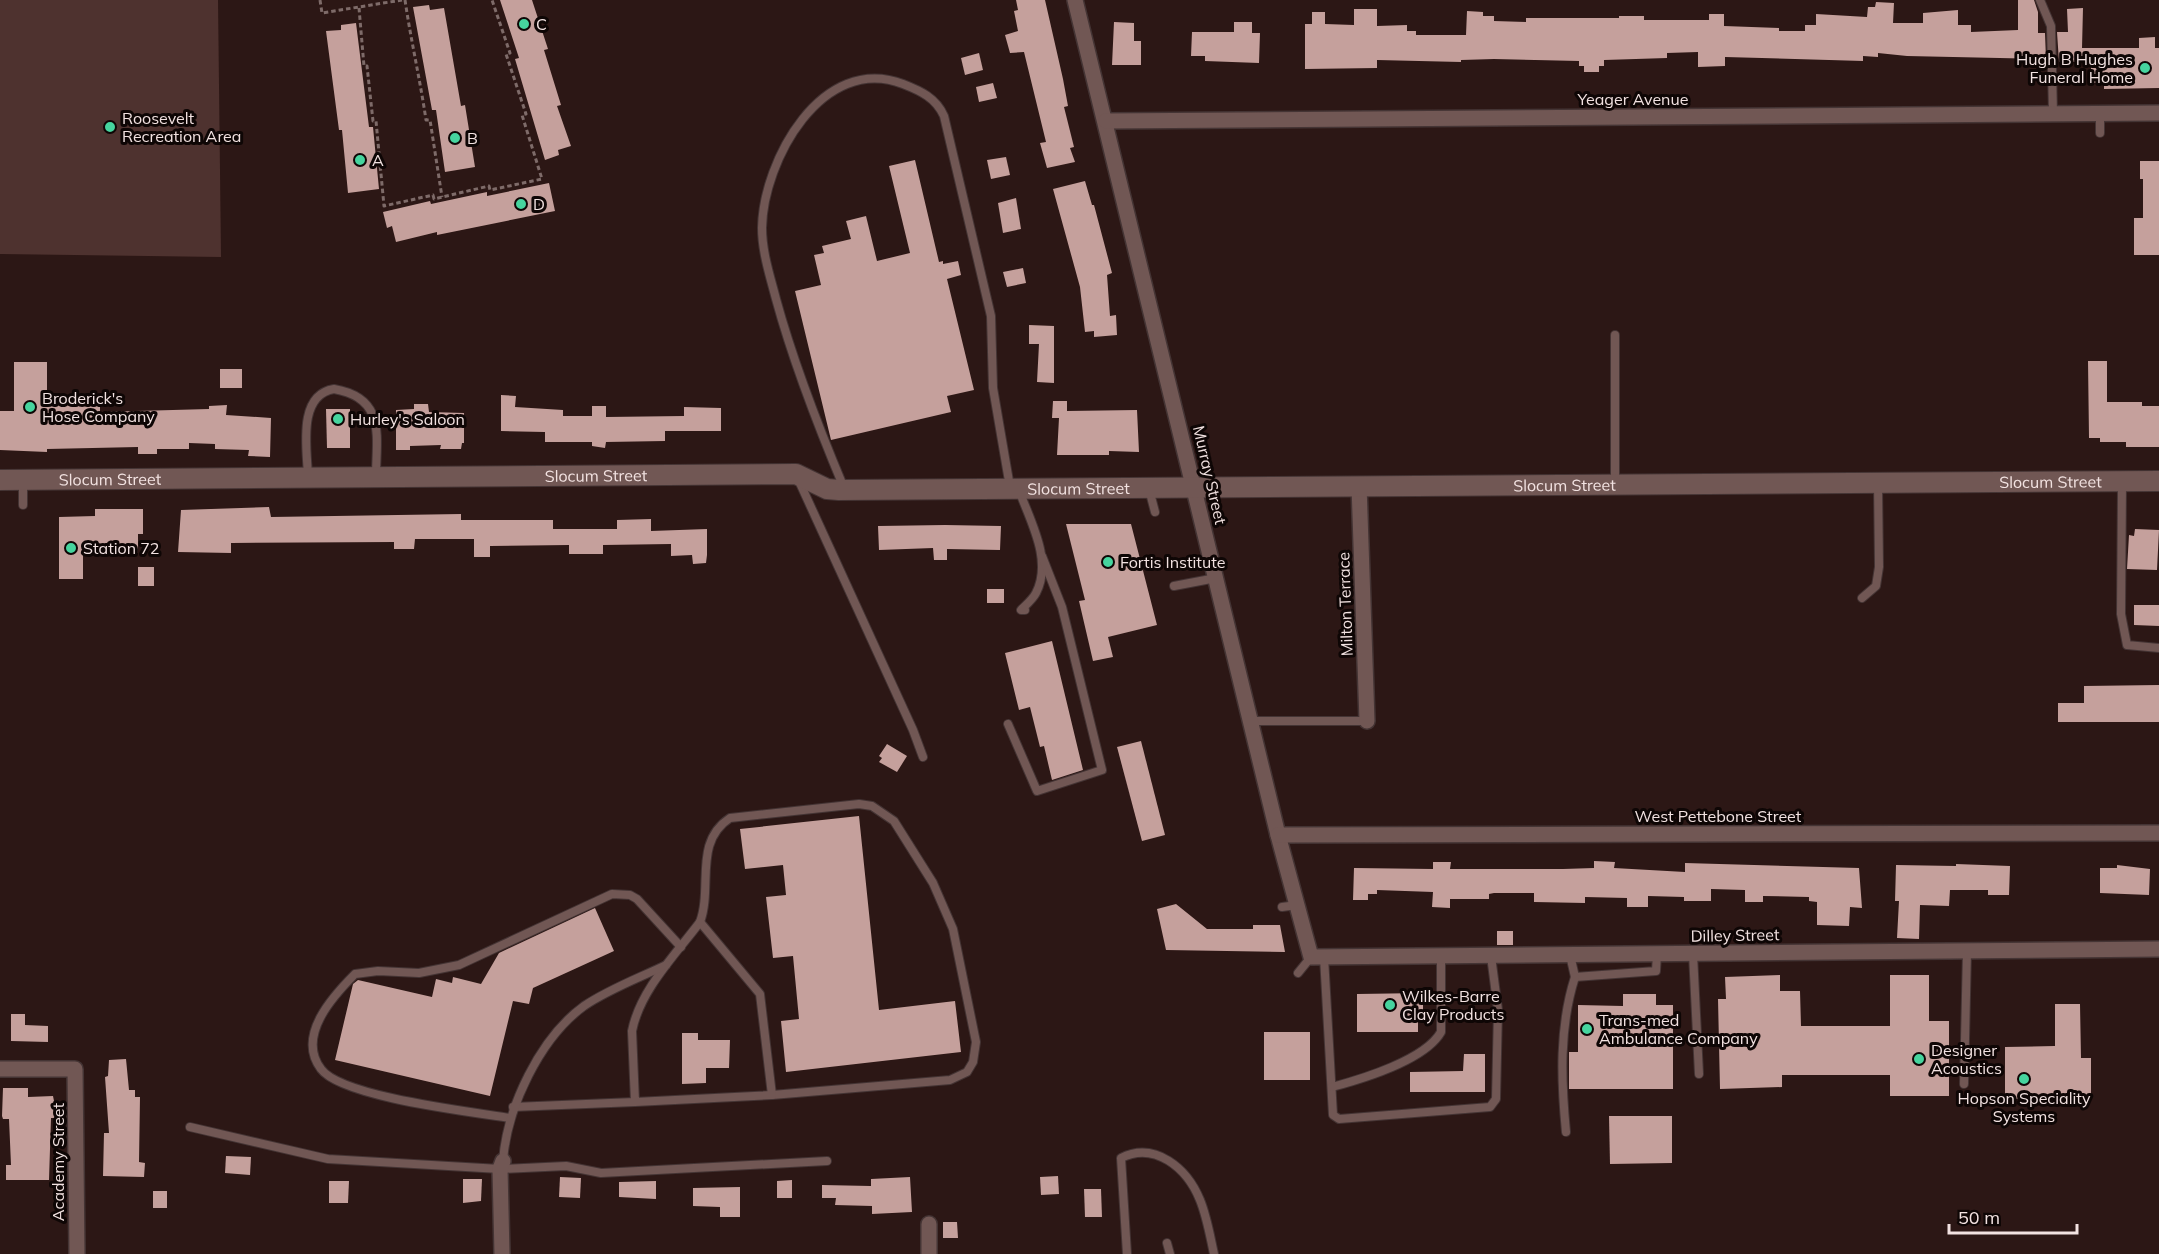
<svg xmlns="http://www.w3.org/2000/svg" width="2159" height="1254" font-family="Mulish,sans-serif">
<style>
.green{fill:#4e322f}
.building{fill:#c5a09c}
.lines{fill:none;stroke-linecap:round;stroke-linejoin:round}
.service-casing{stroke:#443434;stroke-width:10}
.minor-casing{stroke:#443434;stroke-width:18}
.tertiary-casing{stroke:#443434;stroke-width:22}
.path{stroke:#7e6b69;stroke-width:3;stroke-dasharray:4.5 3;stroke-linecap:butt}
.service{stroke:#715754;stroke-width:8}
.minor{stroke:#715754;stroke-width:15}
.tertiary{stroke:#715754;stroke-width:20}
.poi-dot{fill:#46d49e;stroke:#0e0605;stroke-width:2}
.labels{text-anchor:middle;stroke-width:6;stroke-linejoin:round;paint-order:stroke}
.poi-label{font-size:16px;fill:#f2e2e1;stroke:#0e0605;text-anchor:start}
.street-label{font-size:16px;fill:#f2e2e1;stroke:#0e0605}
</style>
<rect width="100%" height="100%" fill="#2c1715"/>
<path class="green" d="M0 0H218L221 257 0 254Z"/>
<g class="building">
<path d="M500 0H532L548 49 544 50 561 105 557 106 571 146 558 150 559 155 545 160 515 59 519 58Z"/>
<path d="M1016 0H1045L1063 79 1068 106 1064 107 1074 147 1070 148 1075 162 1047 168 1040 143 1046 142 1024 52 1010 53 1005 35 1018 31 1014 11 1018 10Z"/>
<path d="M2018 0H2034L2038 12V33H2045L2046 59 1907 56 1878 53V57L1863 56V61L1725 57V66L1698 67V52L1667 53V58L1604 60V66H1599V72H1584V66H1579V61L1494 59 1461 60V62L1377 60V68L1305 69V24H1312V12H1325V24L1354 25V9H1377V26L1407 25V31H1416V35H1466L1467 11 1483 12V16H1494V21L1526 22V18H1619V16H1644V20H1709V14H1724V26L1779 28V31H1805V25H1816V14L1867 17 1868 7H1875L1876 2 1894 3 1893 23H1923V13L1958 10V25H1971V32L2018 30Z"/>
<path d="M429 5 430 10 444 8 461 106 465 105 475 167 445 172 436 110H432L413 7Z"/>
<path d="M2083 8 2082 48H2139V38L2155 37V48H2159V88L2104 89V83H2091V62H2059L2057 32H2068L2067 9Z"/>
<path d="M1114 22 1134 23V41H1141V65H1112Z"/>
<path d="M1234 22H1252V33H1260L1259 63 1205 61V56H1191L1192 32H1234Z"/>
<path d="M356 23 369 127H373L379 189 348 193 342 130H339L326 31 341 30V25Z"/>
<path d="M979 53 983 70 965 75 961 58Z"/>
<path d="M993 83 997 98 979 102 976 87Z"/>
<path d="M1006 157 1010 175 991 179 987 160Z"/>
<path d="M915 160 939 262 943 261V264L958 261 961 275 947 279 974 390 947 396 951 412 831 440 795 291 821 285 814 255 824 253 822 246 851 239 846 221 866 216 877 261 910 253 889 166Z"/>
<path d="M2140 161H2159V255H2134V218H2143V179H2140Z"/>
<path d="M1085 181 1092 205H1094L1112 273 1107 275 1110 316 1116 315 1117 335 1094 337V331L1085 332 1080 287 1053 189Z"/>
<path d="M549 183 555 211 437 235V232L396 242 392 226 387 228 383 212 430 201 431 204 487 192V196Z"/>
<path d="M1016 198 1021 229 1003 233 998 203Z"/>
<path d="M1023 268 1026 283 1007 287 1003 272Z"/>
<path d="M1029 325 1054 326V383L1037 382 1039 344H1029Z"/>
<path d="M2088 361H2107V402H2142V406H2159V447H2126V442H2100V438H2089Z"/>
<path d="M14 362H47V406L100 404V412L209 409V406L227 405 226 415 271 418 270 457 248 456 249 450 215 449V444L189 443V449H157V454H138V447L47 449V452L0 450V411H14Z"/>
<rect x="220" y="369" width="22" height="19"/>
<path d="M501 395 516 396 515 407 563 410V416H592V406H606V417L684 416V407L721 408V431H665V441L606 442 605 448 592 446V442H545V432L501 431Z"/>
<path d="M1053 401H1067V411L1137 410 1139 452 1109 451V455H1057L1059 418H1052Z"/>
<path d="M414 404H428L429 412 464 413V443H462L461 449H440L441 445 410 446V450H396V410L414 409Z"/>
<path d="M326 409H350V448H327Z"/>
<path d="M269 507 271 517 461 514V520H553V529H617V520L651 519V531L707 529V555L706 563 693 564 692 555 671 556V544L603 545V554H569V545L490 546V557H474V539H415L414 549H394V542L231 543V553L178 552 181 510Z"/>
<path d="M95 509H143V534H138V553L123 554V544L83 545V579H59V517L95 516Z"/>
<path d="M1066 524H1131L1157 625 1108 637 1113 657 1093 661 1079 601 1085 600Z"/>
<path d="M945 525 1001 526 1000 550 947 549V560H934L933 548 879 550 878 526Z"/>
<path d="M2135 529 2159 530 2157 570 2127 569 2129 535 2134 536Z"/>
<rect x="138" y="567" width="16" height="19"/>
<rect x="987" y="589" width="17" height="14"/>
<path d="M2134 605H2159V626L2134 625Z"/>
<path d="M1052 641 1083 770 1052 780 1044 746 1040 747 1030 707 1019 710 1005 653Z"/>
<path d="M2159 685V722H2058V703H2084V686Z"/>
<path d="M1141 741 1165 835 1142 841 1117 747Z"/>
<path d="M887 744 907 756 897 772 879 762 882 758 879 756Z"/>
<path d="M859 816 879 1010 955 1001 961 1052 786 1072 781 1021 799 1019 793 956 773 958 766 897 786 895 783 865 745 869 740 829Z"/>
<path d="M1594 861 1615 862 1614 868 1685 872V863L1859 868 1862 908 1850 907 1849 926 1817 925V902L1809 901V897L1763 896V902H1745V890L1711 889V901H1684V897L1648 896V907H1627V898L1585 897V903L1534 902V893H1494L1489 894V899H1450V908L1432 907 1433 892 1377 890V894H1368V900H1353L1354 868 1433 869V862H1451L1450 869H1563L1594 868Z"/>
<path d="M1956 864 2010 866 2009 895H1988V890H1950L1949 906 1920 905 1919 939 1897 938 1899 901H1895L1896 865 1956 866Z"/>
<path d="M2117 865 2150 869 2149 895 2100 893V868H2117Z"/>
<path d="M1176 904 1207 929H1253V925H1280L1285 952 1166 950 1157 909Z"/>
<path d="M595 908 614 951 533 988 529 1004 513 1001 490 1096 335 1060 353 984 358 980 432 997 436 979 452 983 453 977 481 984 499 953Z"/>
<rect x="1497" y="931" width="16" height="14"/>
<path d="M1780 975V991H1800L1801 1026H1890V975H1929V1021H1949V1096H1890V1075H1782V1087L1720 1089 1718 999H1726L1725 977Z"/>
<path d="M1423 993V1017H1418V1032H1357V994Z"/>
<path d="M1623 994H1656V1005H1673V1089H1569V1052H1578V1005L1623 1006Z"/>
<path d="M2055 1004H2080L2081 1058H2091V1098L2005 1099V1047L2055 1046Z"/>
<path d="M11 1014H25V1025L48 1026V1042L11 1041Z"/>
<rect x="1264" y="1032" width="46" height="48"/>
<path d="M682 1033H698V1040H730L729 1068H706V1083L682 1084Z"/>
<path d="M1464 1054H1485V1092H1410V1072L1463 1071Z"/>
<path d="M126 1059 129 1090H135V1097H140L139 1162 145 1163 144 1177 103 1176 104 1133H109L105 1077 108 1076 109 1060Z"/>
<path d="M3 1088H28V1097L53 1096 54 1101H57L58 1118H51L49 1180H6V1165H11L9 1119H3L2 1116Z"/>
<path d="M1609 1116H1672V1163L1610 1164Z"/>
<path d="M226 1156 251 1157 250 1175 225 1173Z"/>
<path d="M1058 1176 1059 1194 1041 1195 1040 1177Z"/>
<path d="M560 1177 581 1178 580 1198 559 1197Z"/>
<path d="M910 1177 912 1212 872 1214V1206L835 1205 836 1198H822V1185L871 1186V1179Z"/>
<path d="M463 1179H482L481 1201 463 1203Z"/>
<path d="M792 1180V1198H777V1181Z"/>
<path d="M329 1181H349L348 1203H329Z"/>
<path d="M656 1181V1199L619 1197V1182Z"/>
<path d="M740 1187V1217H720V1207L693 1206V1188Z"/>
<path d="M1084 1189H1101L1102 1217H1085Z"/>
<rect x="153" y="1191" width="14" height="17"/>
<path d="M943 1222H957L958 1238H943Z"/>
</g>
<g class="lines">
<defs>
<g id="service">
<path d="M2040 0 2051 26 2053 114"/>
<path d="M2100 133V113"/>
<path d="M308 476C307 449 297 395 334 389 387 398 376 438 376 477"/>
<path d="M799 481 913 730 923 757"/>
<path d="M23 482V505"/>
<path d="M1615 483V335"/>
<path d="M2122 483 2121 614 2127 645 2159 648"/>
<path d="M844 488C818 426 794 365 776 299 770 276 762 252 762 228 763 161 822 53 903 84 921 91 936 98 944 116L991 316 993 388 1010 487"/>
<path d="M1149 489 1155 512"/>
<path d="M1019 490C1030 521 1053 560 1036 593 1033 599 1026 605 1021 610H1025"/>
<path d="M1174 586 1216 578"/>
<path d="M1862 598 1876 586 1879 567 1878 484"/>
<path d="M1251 721H1367"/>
<path d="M1008 724 1037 791 1102 770 1062 607 1042 556"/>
<path d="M1282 907 1297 905"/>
<path d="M700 922C713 887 693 842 730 818L859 804 872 806 894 821 933 883 953 929 976 1042 973 1062 967 1072 950 1080 772 1095"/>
<path d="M1693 954 1699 1074"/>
<path d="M1570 955 1575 977 1656 971 1657 954"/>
<path d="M1324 957 1333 1115 1339 1119 1490 1107 1496 1099 1498 1010 1491 956"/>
<path d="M1298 973 1311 957"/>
<path d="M1964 1084 1967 951"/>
<path d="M1332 1087C1362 1079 1425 1060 1441 1032V956"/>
<path d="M513 1107 635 1102 632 1031C640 990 676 954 700 922L760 994 772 1095 635 1102"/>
<path d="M510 1118C473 1112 341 1097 321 1069 296 1036 333 996 355 974L378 971 419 973 459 965 612 894 630 895 637 899 681 947"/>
<path d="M190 1127 328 1159 500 1169 566 1166 601 1173 827 1161"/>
<path d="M1566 1132C1561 1080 1559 1027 1575 977"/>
<path d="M503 1161C507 1107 540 1038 584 1006 609 989 639 978 666 965"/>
<path d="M1167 1243 1170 1254"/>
<path d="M1127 1254 1121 1158C1155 1141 1187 1168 1200 1200 1207 1217 1210 1236 1214 1254"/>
</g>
<g id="minor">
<path d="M1075 0 1278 835 1311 957 2159 949"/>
<path d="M1106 121 2159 113"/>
<path d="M1359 485 1367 721"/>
<path d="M1278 835 2159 833"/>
<path d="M0 1069H75L77 1254"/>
<path d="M502 1254 500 1169 503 1161"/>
<path d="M929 1254V1224"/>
</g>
<g id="tertiary">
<path id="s1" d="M0 480 796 474 827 489 839 490 2159 481"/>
</g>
</defs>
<use href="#service" class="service-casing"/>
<use href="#minor" class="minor-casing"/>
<use href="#tertiary" class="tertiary-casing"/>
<g class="path">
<path d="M320 0 322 13 402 0"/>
<path d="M405 0C411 41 420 79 426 120H430L442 197"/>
<path d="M359 8 364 66H367L373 121H376L384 206 433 195 434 199 489 186 490 190 542 179 522 115 526 114 506 54 510 53 492 0"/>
</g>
<use href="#service" class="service"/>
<use href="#minor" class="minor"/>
<use href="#tertiary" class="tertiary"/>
</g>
<g class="poi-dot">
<circle cx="524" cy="24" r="6"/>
<circle cx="2145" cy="68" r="6"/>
<circle cx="110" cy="127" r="6"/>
<circle cx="455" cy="138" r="6"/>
<circle cx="360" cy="160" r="6"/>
<circle cx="521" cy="204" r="6"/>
<circle cx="30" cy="407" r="6"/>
<circle cx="338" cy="419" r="6"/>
<circle cx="71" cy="548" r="6"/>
<circle cx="1108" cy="562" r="6"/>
<circle cx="1390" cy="1005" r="6"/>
<circle cx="1587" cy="1029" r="6"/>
<circle cx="1919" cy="1059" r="6"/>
<circle cx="2024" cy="1079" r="6"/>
</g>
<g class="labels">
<g class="poi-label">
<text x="536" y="30">C</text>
<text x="2133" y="65" text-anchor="end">Hugh B Hughes<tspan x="2133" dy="18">Funeral Home</tspan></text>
<text x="122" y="124">Roosevelt<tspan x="122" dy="18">Recreation Area</tspan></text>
<text x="467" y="144">B</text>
<text x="372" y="166">A</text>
<text x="533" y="210">D</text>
<text x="42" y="404">Broderick's<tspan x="42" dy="18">Hose Company</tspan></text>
<text x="350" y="425">Hurley's Saloon</text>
<text x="83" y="554">Station 72</text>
<text x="1120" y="568">Fortis Institute</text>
<text x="1402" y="1002">Wilkes-Barre<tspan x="1402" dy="18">Clay Products</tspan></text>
<text x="1599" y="1026">Trans-med<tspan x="1599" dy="18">Ambulance Company</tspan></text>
<text x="1931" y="1056">Designer<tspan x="1931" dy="18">Acoustics</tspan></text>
<text x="2024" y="1104" text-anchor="middle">Hopson Speciality<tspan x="2024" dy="18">Systems</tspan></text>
</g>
<g class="street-label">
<text x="1633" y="105">Yeager Avenue</text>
<text dy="6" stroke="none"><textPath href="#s1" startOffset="596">Slocum Street</textPath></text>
<text transform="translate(1210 475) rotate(77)" y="6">Murray Street</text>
<text dy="6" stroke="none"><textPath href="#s1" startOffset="110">Slocum Street</textPath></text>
<text dy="6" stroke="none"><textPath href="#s1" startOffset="2054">Slocum Street</textPath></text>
<text dy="6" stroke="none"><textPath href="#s1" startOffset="1568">Slocum Street</textPath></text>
<text dy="6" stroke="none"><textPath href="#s1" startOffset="1082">Slocum Street</textPath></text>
<text transform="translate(1345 604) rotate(-92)" y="6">Milton Terrace</text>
<text x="1718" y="822">West Pettebone Street</text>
<text transform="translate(1735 935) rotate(-1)" y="6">Dilley Street</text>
<text transform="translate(58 1162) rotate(-90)" y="6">Academy Street</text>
</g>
</g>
<path d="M1949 1224v9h128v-9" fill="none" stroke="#f2e2e1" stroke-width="3"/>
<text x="1958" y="1224" font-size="18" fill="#f2e2e1" stroke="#0e0605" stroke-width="4.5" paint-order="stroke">50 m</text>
</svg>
